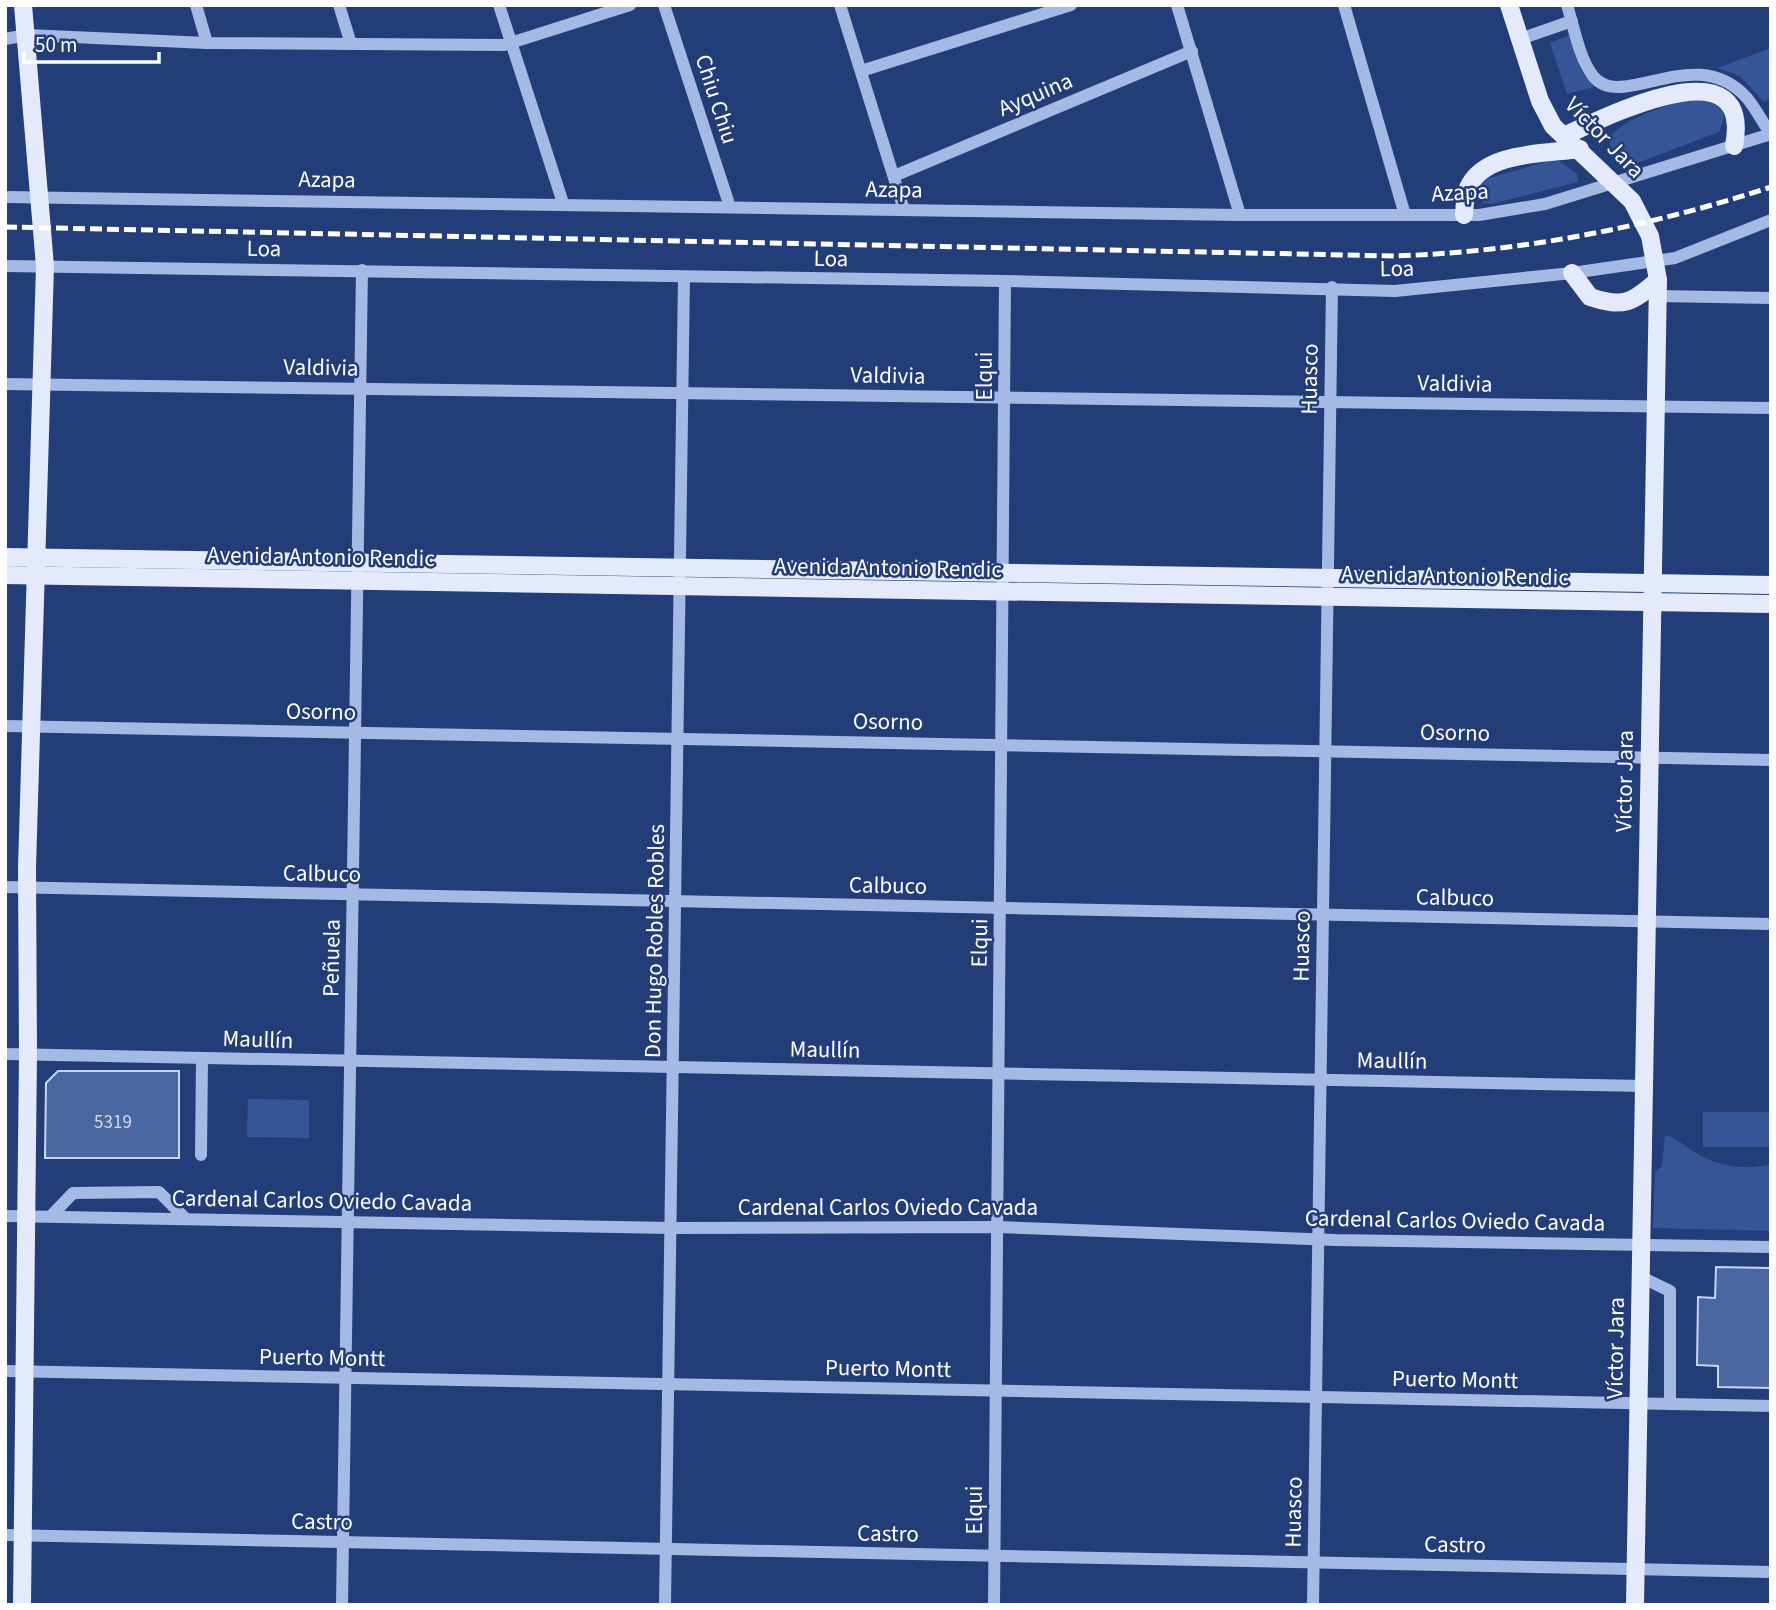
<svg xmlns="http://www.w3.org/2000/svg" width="1776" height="1610" font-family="'Source Sans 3',sans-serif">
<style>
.green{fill:#365596}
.building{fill:#4b67a2;stroke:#c7d5f3;stroke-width:2}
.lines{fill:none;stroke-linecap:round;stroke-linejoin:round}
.minor{stroke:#a4b9e4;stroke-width:12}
.major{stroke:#e4eafc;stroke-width:18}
.rail{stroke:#fff;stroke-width:5;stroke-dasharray:12 5;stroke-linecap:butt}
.labels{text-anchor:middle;stroke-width:5;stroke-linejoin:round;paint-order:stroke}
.number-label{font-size:19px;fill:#d2d9e8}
.street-label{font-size:23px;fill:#fff;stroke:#233d78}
</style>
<rect width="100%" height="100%" fill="#233d78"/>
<g class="green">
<path d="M1569 35 1581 70 1594 87 1567 94 1550 43Z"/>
<path d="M1771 48V99L1764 102 1740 76 1717 68Z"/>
<path d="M1698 98 1721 107 1724 117 1719 132 1632 165 1620 162 1611 154C1610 149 1609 142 1611 137 1618 120 1679 100 1698 98Z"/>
<path d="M1556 159 1577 174 1578 182 1492 204 1482 203 1477 194 1482 180Z"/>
<path d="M248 1099 309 1100V1138L247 1137Z"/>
<path d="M1703 1112H1770L1769 1147H1703Z"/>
<path d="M1665 1135C1677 1138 1683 1145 1694 1152 1716 1166 1746 1171 1771 1164V1231L1653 1228 1655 1172 1662 1166Z"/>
</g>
<g class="building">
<path d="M58 1071H179V1158H45L46 1083Z"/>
<path d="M1716 1267 1771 1268V1388L1718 1387V1366L1697 1365 1698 1297 1715 1298Z"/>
</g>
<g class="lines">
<g class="minor">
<path d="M196 5 207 43"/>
<path d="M339 5 351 44"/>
<path d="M499 5 563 203"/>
<path d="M664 5 730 207"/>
<path d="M840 5 904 210"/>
<path d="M1177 5 1240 215"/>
<path d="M1344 5 1405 215"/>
<path d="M1567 5C1574 27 1579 58 1593 76 1622 113 1695 40 1747 98 1756 109 1763 123 1771 134"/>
<path d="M5 39 27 35 207 43 504 45 630 5"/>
<path d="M1520 39 1572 21"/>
<path d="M861 71 1071 5"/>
<path d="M894 176 1192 51"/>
<path d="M5 197 1240 215H1479L1545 204 1771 134"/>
<path d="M5 266 1005 281 1395 291 1572 273 1675 258 1771 220"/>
<path d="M1658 296 1771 298"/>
<path d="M5 384 1771 408"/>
<path d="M5 726 1771 760"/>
<path d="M5 887 1771 924"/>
<path d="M5 1054 1644 1086"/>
<path d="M201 1155 202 1059"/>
<path d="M5 1216 670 1228 997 1227 1335 1240 1771 1247"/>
<path d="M51 1216 73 1193 159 1192 185 1218"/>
<path d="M1641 1277 1670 1291V1404"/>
<path d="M5 1371 1771 1406"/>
<path d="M5 1535 1771 1572"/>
<path d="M342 1605 362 270"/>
<path d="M665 1605 684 277"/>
<path d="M994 1605 1005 281"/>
<path d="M1313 1605 1332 287"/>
</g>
<g class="major">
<path d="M1509 5 1540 101 1553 126 1632 201 1650 236 1658 280 1635 1605"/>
<path d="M1564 136C1606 117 1754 41 1734 146"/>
<path d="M1464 215C1465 207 1464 195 1468 188 1484 151 1546 154 1580 149"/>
<path d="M1572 273 1590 297C1624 308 1632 303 1658 280"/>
<path d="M5 557 1771 585"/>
<path d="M5 575 1771 604"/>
<path d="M22 1605 28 1054 27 868 45 266 23 5"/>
</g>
<path class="rail" d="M5 227 1394 256C1523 252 1648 227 1771 187"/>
</g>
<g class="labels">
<g class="number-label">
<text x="113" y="1128">5319</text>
</g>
<g class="street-label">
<text transform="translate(1035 94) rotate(-23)" y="8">Ayquina</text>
<text transform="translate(717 99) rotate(72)" y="8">Chiu Chiu</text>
<text transform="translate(1605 137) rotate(46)" y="8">Víctor Jara</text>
<text transform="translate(327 179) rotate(1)" y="8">Azapa</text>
<text transform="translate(894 189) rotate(1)" y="8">Azapa</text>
<text transform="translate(1460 192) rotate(-3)" y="8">Azapa</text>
<text transform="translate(264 248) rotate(1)" y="8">Loa</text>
<text transform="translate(831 258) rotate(1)" y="8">Loa</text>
<text transform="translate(1397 268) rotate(-1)" y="8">Loa</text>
<text transform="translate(321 367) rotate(1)" y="8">Valdivia</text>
<text transform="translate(888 375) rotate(1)" y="8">Valdivia</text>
<text transform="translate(984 376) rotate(-90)" y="8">Elqui</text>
<text transform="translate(1309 379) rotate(-89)" y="8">Huasco</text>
<text transform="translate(1455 383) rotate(1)" y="8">Valdivia</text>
<text transform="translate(321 556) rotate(1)" y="8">Avenida Antonio Rendic</text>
<text transform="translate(888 567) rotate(1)" y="8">Avenida Antonio Rendic</text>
<text transform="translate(1455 575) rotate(1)" y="8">Avenida Antonio Rendic</text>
<text transform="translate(321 711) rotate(1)" y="8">Osorno</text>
<text transform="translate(888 721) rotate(1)" y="8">Osorno</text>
<text transform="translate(1455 732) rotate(1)" y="8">Osorno</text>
<text transform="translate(1624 781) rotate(-89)" y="8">Víctor Jara</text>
<text transform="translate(322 873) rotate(1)" y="8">Calbuco</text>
<text transform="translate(888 885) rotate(1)" y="8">Calbuco</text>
<text transform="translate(1455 897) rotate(1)" y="8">Calbuco</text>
<text transform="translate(654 941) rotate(-89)" y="8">Don Hugo Robles Robles</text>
<text transform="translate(979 943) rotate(-89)" y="8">Elqui</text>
<text transform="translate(1301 946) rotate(-89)" y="8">Huasco</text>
<text transform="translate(331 958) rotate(-89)" y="8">Peñuela</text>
<text transform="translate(258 1039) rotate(2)" y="8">Maullín</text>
<text transform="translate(825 1049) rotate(1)" y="8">Maullín</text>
<text transform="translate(1392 1060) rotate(1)" y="8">Maullín</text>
<text transform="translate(322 1200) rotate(1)" y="8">Cardenal Carlos Oviedo Cavada</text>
<text x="888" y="1215">Cardenal Carlos Oviedo Cavada</text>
<text transform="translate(1455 1220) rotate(1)" y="8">Cardenal Carlos Oviedo Cavada</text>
<text transform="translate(1615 1348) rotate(-89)" y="8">Víctor Jara</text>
<text transform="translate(322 1357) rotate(1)" y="8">Puerto Montt</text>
<text transform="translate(888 1368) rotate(1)" y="8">Puerto Montt</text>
<text transform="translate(1455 1379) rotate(1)" y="8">Puerto Montt</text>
<text transform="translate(974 1510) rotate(-90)" y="8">Elqui</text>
<text transform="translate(1293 1512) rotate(-89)" y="8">Huasco</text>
<text transform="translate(322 1521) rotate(1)" y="8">Castro</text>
<text transform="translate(888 1533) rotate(1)" y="8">Castro</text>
<text transform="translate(1455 1544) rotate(1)" y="8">Castro</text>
</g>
</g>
<rect width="1776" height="1610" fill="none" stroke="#ffffff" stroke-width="14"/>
<path d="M24 52v10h135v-10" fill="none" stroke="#ffffff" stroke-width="3.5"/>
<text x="35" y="52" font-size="21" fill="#ffffff" stroke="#233d78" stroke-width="5" paint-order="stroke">50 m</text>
</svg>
